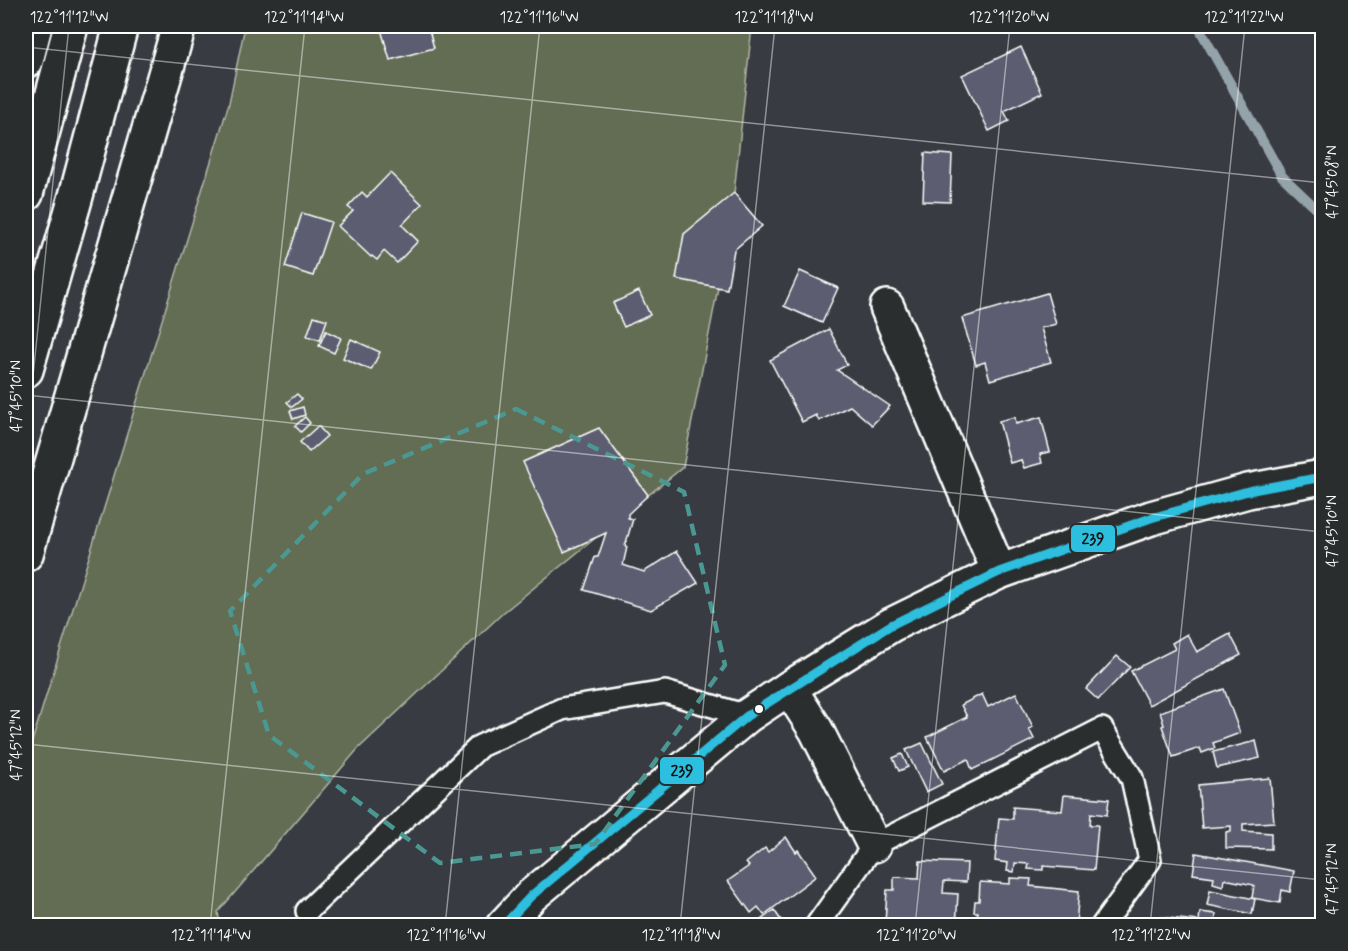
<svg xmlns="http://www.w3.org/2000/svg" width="1348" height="951" font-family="Mynerve,sans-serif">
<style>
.green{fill:#646d53;stroke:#b2b6a9;stroke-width:1.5}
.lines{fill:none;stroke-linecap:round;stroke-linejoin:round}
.stream{stroke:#94a3aa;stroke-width:10}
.building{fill:#5b5d6f;stroke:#fff;stroke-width:1.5}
.lane-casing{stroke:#fff;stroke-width:26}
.street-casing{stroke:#fff;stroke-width:38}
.secondary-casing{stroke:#fff;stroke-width:38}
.highway-casing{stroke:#fff;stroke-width:38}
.lane{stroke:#2a2d2e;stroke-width:21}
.street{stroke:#2a2d2e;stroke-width:33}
.secondary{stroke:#2a2d2e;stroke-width:33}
.highway{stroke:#2a2d2e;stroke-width:33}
.bus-1-casing{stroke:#2a2d2e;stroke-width:14}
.bus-1{stroke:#2dbfdf;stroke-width:9}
.marked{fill:none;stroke:#4b9892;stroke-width:4.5;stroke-dasharray:12 8;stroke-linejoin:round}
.ticks{fill:none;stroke:#fff;stroke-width:1.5;stroke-opacity:0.45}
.bus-dot{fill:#fff;stroke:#2a2d2e;stroke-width:2}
.line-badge{stroke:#2a2d2e;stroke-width:2}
.pale-badge-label{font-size:16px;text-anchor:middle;font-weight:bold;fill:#111}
.neatline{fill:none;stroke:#fff;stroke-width:2}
.ticks-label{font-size:15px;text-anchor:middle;fill:#fff}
</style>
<rect width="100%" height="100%" fill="#393b42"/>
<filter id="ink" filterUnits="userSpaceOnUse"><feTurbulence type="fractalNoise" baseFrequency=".0167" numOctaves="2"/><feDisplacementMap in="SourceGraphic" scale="12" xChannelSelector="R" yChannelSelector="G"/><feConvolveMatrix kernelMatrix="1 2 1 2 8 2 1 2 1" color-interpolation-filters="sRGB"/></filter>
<g filter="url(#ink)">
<path class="green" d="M245 26H752L731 221 683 467 504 612 358 749 218 912 220 925 26 926V761L229 103Z"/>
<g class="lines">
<path class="stream" d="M1198 26 1282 176 1322 214"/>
</g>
<g class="building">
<path d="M380 26H428L434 48 390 60Z"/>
<path d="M1021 47 1042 93 1004 111 1009 121 989 131 962 75Z"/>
<path d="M925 153 952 155 950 202 923 201Z"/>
<path d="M390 173 422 204 402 225 418 241 397 263 384 251 377 260 372 256 371 257 338 226 353 211 348 207 362 192 367 197Z"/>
<path d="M734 193 762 226 734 250 727 289 676 279 684 234Z"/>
<path d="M302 213 331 222 313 276 285 267Z"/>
<path d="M800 271 838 288 822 323 784 306Z"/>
<path d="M639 291 650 315 624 327 613 303Z"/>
<path d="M1047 293 1056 324 1041 328 1051 362 990 380 985 362 976 365 962 318Z"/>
<path d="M314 316 327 320 320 340 307 336Z"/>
<path d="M829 329 847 365 837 370 890 406 872 425 850 406 819 421 816 415 802 422 770 360Z"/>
<path d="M326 331 341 338 334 353 319 346Z"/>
<path d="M351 339 380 352 371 370 343 358Z"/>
<path d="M297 394 302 399 292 407 287 402Z"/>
<path d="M303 407 305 415 293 419 290 411Z"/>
<path d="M305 417 310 423 301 432 295 426Z"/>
<path d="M1015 417 1016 424 1041 417 1050 452 1040 454 1042 463 1024 468 1021 460 1010 463 999 421Z"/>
<path d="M318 426 327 436 309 452 300 442Z"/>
<path d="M599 428 648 495 628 514V518L633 519 625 546 627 547 623 565 644 572 677 551 698 583 651 610 584 590 595 557H598L606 533 564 552 523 462Z"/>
<path d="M1187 634 1197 652 1230 634 1241 655 1149 705 1131 671 1175 649 1172 643Z"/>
<path d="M1117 656 1130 667 1098 700 1086 689Z"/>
<path d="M1224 689 1240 733 1213 743 1215 748 1202 753 1200 748 1173 757 1162 726 1164 725 1160 712Z"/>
<path d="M1016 693 1033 727 1029 729 1034 739 972 770 968 759 944 771 927 737 967 717 961 705 982 694 988 707Z"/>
<path d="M1256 741 1260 758 1217 768 1213 752Z"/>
<path d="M922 743 942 784 926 792 906 750Z"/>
<path d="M902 754 908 767 899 771 893 758Z"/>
<path d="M1270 778 1274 822 1243 824V831L1271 833V849L1226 848V832L1231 831V826L1202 828 1198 785Z"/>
<path d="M1064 795 1109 799 1107 815 1091 813 1090 825H1098L1094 870 1043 866V870L1028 869 1029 864 1015 863 1014 872 1007 871 1008 863 995 861 999 818 1013 819V807L1062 811Z"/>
<path d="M786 837 796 852 798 850 816 876 764 915 758 907 751 913 728 881 749 866 746 863 765 848 768 852Z"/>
<path d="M1196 853 1294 871 1290 892 1282 890 1280 903 1252 898 1254 885 1224 879 1223 886 1213 883 1214 877 1193 874Z"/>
<path d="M920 861 967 863 966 882 944 881 943 893 958 894 956 926 885 924 887 890H894V877L919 878Z"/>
<path d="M1010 878 1031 879 1030 886 1079 891 1076 924 1066 923V926H1000L1001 918 977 916 978 912H974L975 901H979L980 882 1010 884Z"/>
<path d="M1210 890 1255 899 1252 914 1207 905Z"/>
<path d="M774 910 783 923 780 926H753Z"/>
<path d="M1200 912 1216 914 1215 923 1248 926H1158L1159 917 1199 921Z"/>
</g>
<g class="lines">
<defs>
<g id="lane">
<path d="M307 911 480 746 562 709 665 692 747 716"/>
<path d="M816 926 874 845 1102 729 1132 778 1150 860 1102 926"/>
</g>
<g id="street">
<path d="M887 307 999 572"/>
<path d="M789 688 816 730 874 845"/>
</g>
<path id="secondary" d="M503 926 531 896 747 716 789 688 891 625 999 572 1151 518 1248 491 1322 477"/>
<g id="highway">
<path d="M26 61 35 26"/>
<path d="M26 194 71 26"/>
<path d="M26 370 76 196 121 26"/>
<path d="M26 554 179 26"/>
</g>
</defs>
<use href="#lane" class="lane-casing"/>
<use href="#street" class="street-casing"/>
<use href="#secondary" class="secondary-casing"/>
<use href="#highway" class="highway-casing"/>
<use href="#lane" class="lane"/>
<use href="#street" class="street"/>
<use href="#secondary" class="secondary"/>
<use href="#highway" class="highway"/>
<defs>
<path id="bus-1" d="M503 926 531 896 747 716 891 625 999 572 1151 518 1248 491 1322 477"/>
</defs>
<use href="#bus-1" class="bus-1-casing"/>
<use href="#bus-1" class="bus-1"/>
</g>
</g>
<path class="marked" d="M516 409 684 492 725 665 595 844 440 863 269 735 230 611 363 474Z"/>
<path class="ticks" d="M26 47 1322 183M26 395 1322 532M26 444 69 26M26 744 1322 880M210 926 305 26M445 926 540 26M680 926 775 26M915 926 1010 26M1150 926 1245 26"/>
<circle class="bus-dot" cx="759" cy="709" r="5"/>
<g class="line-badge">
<rect x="1070" y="524" width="46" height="29" rx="6" fill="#2dbfdf"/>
<rect x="659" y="756" width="46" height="29" rx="6" fill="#2dbfdf"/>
</g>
<g class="pale-badge-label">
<text x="1093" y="544">239</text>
<text x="682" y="776">239</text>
</g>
<rect width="1348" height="951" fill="none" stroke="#2a2d2e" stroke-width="66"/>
<rect x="33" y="33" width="1282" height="885" class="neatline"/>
<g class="ticks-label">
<text x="69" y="22">122°11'12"W</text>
<text x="304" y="22">122°11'14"W</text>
<text x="539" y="22">122°11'16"W</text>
<text x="774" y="22">122°11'18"W</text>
<text x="1009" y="22">122°11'20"W</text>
<text x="1244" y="22">122°11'22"W</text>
<text transform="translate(1332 182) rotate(-90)" y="5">47°45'08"N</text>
<text transform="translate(16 396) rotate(-90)" y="5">47°45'10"N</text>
<text transform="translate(1332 531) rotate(-90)" y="5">47°45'10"N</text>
<text transform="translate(16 745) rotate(-90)" y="5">47°45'12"N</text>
<text transform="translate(1332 879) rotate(-90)" y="5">47°45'12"N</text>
<text x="211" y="940">122°11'14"W</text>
<text x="446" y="940">122°11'16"W</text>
<text x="681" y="940">122°11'18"W</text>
<text x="916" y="940">122°11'20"W</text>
<text x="1151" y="940">122°11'22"W</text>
</g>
</svg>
